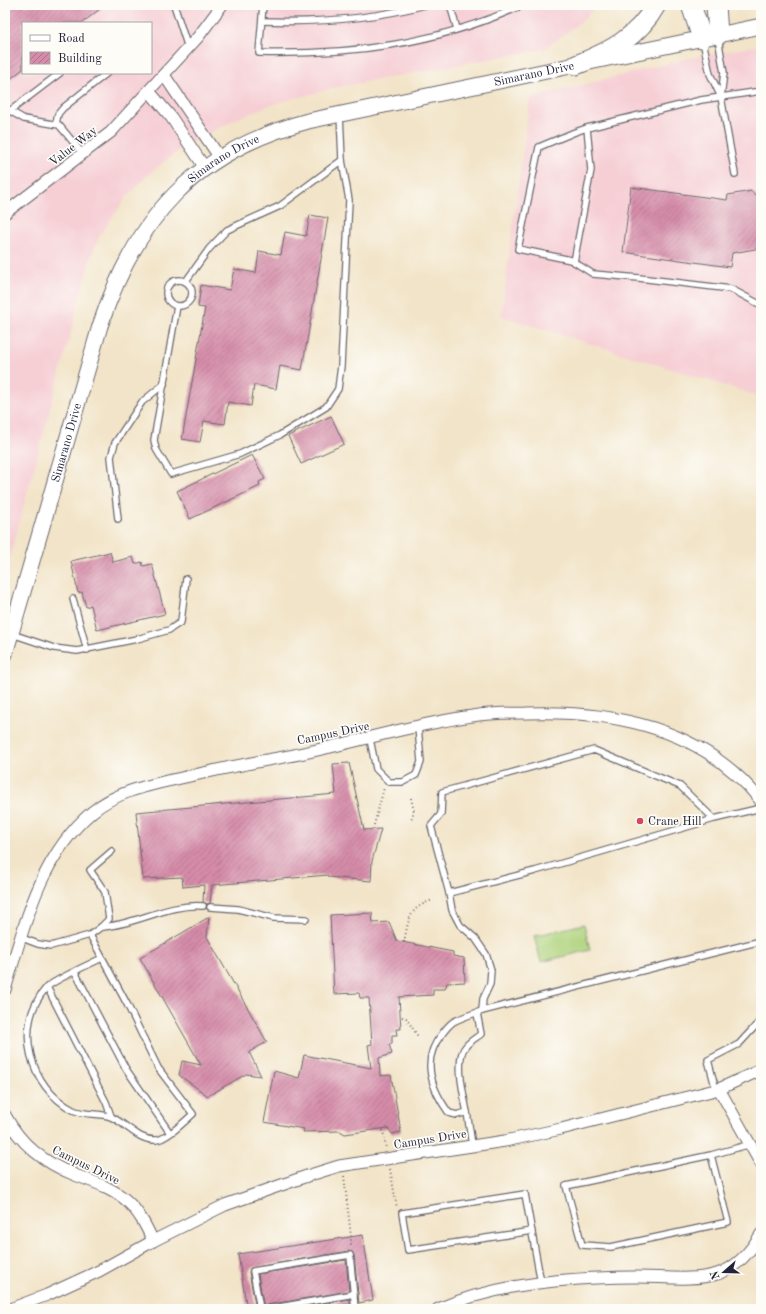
<svg xmlns="http://www.w3.org/2000/svg" width="766" height="1314" font-family="'Old Standard TT',serif">
<style>
.built{fill:#f6cfd5;fill-rule:evenodd}
.grass{fill:#aed27b;stroke:#687a5b}
.building{fill:url(#building-hatch)}
.lines{fill:none;stroke-linecap:round;stroke-linejoin:round}
.lane-casing{stroke:#6b666c;stroke-width:8}
.street-casing{stroke:#6b666c;stroke-width:13}
.secondary-casing{stroke:#6b666c;stroke-width:17}
.highway-casing{stroke:#6b666c;stroke-width:21}
.path{stroke:#6b666c;stroke-width:2;stroke-dasharray:1 3;stroke-linecap:butt}
.lane{stroke:#fff;stroke-width:5.5}
.street{stroke:#fff;stroke-width:11}
.secondary{stroke:#fff;stroke-width:15}
.highway{stroke:#fff;stroke-width:19}
.poi-dot{fill:#d1495b;stroke:#fdfcf7;stroke-width:1.5}
.labels{text-anchor:middle;stroke-width:3.5;stroke-linejoin:round;paint-order:stroke}
.street-label{font-size:12px;fill:#22223b;stroke:#fdfcf7}
.poi-label{font-size:12px;fill:#22223b;stroke:#fdfcf7;text-anchor:start}
</style>
<defs>
<pattern id="building-hatch" width="6" height="6" patternUnits="userSpaceOnUse"><rect width="6" height="6" fill="#d68ca9"/><path d="M-1 1l2-2M0 6l6-6M5 7l2-2" fill="none" stroke="#ad728b"/></pattern>
</defs>
<rect width="100%" height="100%" fill="#fdfcf7"/>
<filter id="ink" filterUnits="userSpaceOnUse"><feTurbulence type="fractalNoise" baseFrequency=".025" numOctaves="2"/><feDisplacementMap in="SourceGraphic" scale="8" xChannelSelector="R" yChannelSelector="G"/><feConvolveMatrix kernelMatrix="1 2 1 2 8 2 1 2 1" color-interpolation-filters="sRGB"/></filter>
<filter id="wash" filterUnits="userSpaceOnUse"><feTurbulence type="fractalNoise" baseFrequency=".012" numOctaves="4" result="noise"/><feDisplacementMap in="SourceGraphic" scale="16" xChannelSelector="R" yChannelSelector="G"/><feGaussianBlur stdDeviation="0.9" result="paint"/><feColorMatrix in="noise" values="0 0 0 0 0 0 0 0 0 0 0 0 0 0 0 0 0 1.4 0 .05"/><feComposite in="paint" operator="in"/></filter>
<g filter="url(#wash)">
<rect width="100%" height="100%" fill="#f2e4c8"/>
<g class="built">
<path d="M5 5H597L582 21 544 49 338 87 270 105 232 121 198 139 182 148 152 171 126 198 100 235 91 257 5 576ZM23 23H151V73H23Z"/>
<path d="M761 45V397L501 316 530 98 686 59Z"/>
</g>
<path class="grass" d="M584 924 590 950 541 962 534 936Z"/>
<g id="blocks">
<g class="building">
<path d="M5 5H105L82 23H23V69L5 83Z"/>
<path d="M631 187 727 200 728 195 752 191 754 195 761 191V248L732 253 730 267 623 252Z"/>
<path d="M310 215 328 218 302 370 280 366 276 389 254 385 251 406 228 402 225 424 204 421 200 442 182 439 205 308 198 307 201 285 230 290 234 269 256 273 259 251 281 255 285 232 306 236Z"/>
<path d="M331 416 344 444 301 464 288 436Z"/>
<path d="M252 455 265 479 259 482 260 486 190 519 177 491Z"/>
<path d="M110 552 113 562 133 557 135 564 142 562 143 566 152 564 165 614 97 630 91 605 86 607 82 592 78 593 71 561Z"/>
<path d="M349 763 364 830 381 829 372 861 371 881 328 877V875L212 885 210 903 207 904 203 902 204 885 183 887 182 877 143 879 136 812 336 794 333 764Z"/>
<path d="M372 913 373 923 389 922 397 941 453 952V956L464 958 465 982 447 983 445 989H433V995L399 997 401 1029H396L397 1035H392V1044H389L392 1054 379 1058 380 1076 391 1075 401 1132 392 1134 388 1128 345 1134 340 1131 303 1132 304 1129 264 1122 274 1071 299 1078 304 1055 371 1068 368 1045 372 1044 369 998H360L359 993 334 994 330 915Z"/>
<path d="M209 917 207 937 267 1042 249 1052 261 1076 246 1074 208 1096 179 1075 182 1061 201 1065 140 958Z"/>
<path d="M363 1235 373 1300 359 1303 354 1255 349 1251 251 1268 249 1272 256 1309H247L238 1254Z"/>
<path d="M346 1260 349 1291 267 1305 264 1308 258 1274Z"/>
<path d="M350 1299V1304L318 1309H293Z"/>
</g>
</g>
</g>
<g filter="url(#ink)">
<use href="#blocks" fill-opacity="0" stroke="#6b666c" stroke-width="1"/>
<g class="lines">
<defs>
<g id="lane">
<path d="M174 5 188 48"/>
<path d="M263 5 259 53C353 55 437 44 523 5"/>
<path d="M450 5 457 29"/>
<path d="M262 21C316 23 372 19 425 5"/>
<path d="M718 38 724 73 721 97"/>
<path d="M703 41 710 74 721 97 735 174"/>
<path d="M761 91 701 100 587 128 575 132 539 147 518 249 571 260 593 274 639 278 731 289 761 305"/>
<path d="M5 108 24 119 59 125 83 154"/>
<path d="M10 111 60 73"/>
<path d="M56 124 58 114 63 108 107 73"/>
<path d="M574 262 591 170 587 128"/>
<circle cx="179" cy="293" r="13"/>
<path d="M186 281 209 249 227 230 280 206 342 160"/>
<path d="M177 306 154 440 156 449 171 474 240 454 280 435 326 407 338 389 341 366 349 200 342 160 340 114"/>
<path d="M118 519 111 457 115 443 142 402 164 384"/>
<path d="M73 599 87 650"/>
<path d="M12 634 54 648 77 651 137 639 169 630 181 622 186 579"/>
<path d="M370 739 376 769 389 782H403L416 775 421 762 418 727"/>
<path d="M714 819 680 786 594 750 442 792 441 814 431 826 449 893 535 871 714 819 761 808"/>
<path d="M449 893 452 910 460 925 475 938 486 954 491 970 490 984 483 999 482 1011"/>
<path d="M210 907 238 909 274 918 306 919"/>
<path d="M101 927C136 925 168 903 203 906"/>
<path d="M90 935 101 927 109 919 105 892 90 870 112 851"/>
<path d="M22 938 38 944 51 946 90 935 127 1004 158 1068 193 1114C185 1121 166 1140 156 1140 138 1141 126 1123 111 1117 99 1112 85 1116 73 1110 29 1087 13 1026 46 988 52 981 92 963 102 958"/>
<path d="M75 972 126 1069 170 1133"/>
<path d="M47 987 106 1102 111 1116"/>
<path d="M716 1090 708 1060 739 1044 761 1020"/>
<path d="M467 1112C464 1097 454 1058 466 1046 470 1041 476 1038 481 1034L477 1013"/>
<path d="M472 1145 467 1112 457 1115 449 1113C432 1090 420 1060 442 1034 445 1030 449 1025 453 1022 462 1017 472 1014 482 1011L761 941"/>
<path d="M711 1155 728 1222 611 1247 582 1245 566 1186 711 1155 751 1144"/>
<path d="M532 1231 408 1250 402 1213 525 1194 541 1283"/>
<path d="M260 1309 253 1271 350 1255 355 1309"/>
<path d="M268 1309 354 1294"/>
</g>
<g id="street">
<path d="M164 75 220 158"/>
<path d="M149 91 171 117 205 168"/>
<path d="M5 213 111 132 198 37 222 5"/>
<path d="M5 990C24 927 39 857 92 812 117 791 150 785 181 778 215 770 249 763 284 757 347 745 408 725 472 716 490 713 508 713 526 713 614 710 704 728 761 801"/>
<path d="M719 1089 761 1164"/>
<path d="M5 1115C21 1145 44 1163 75 1175 93 1182 112 1187 127 1201 139 1212 146 1226 153 1241"/>
<path d="M10 1309 47 1295 99 1271 153 1241 225 1205 307 1176 339 1166 505 1141 561 1129 719 1089 756 1072 761 1067"/>
<path d="M438 1309C498 1283 568 1278 632 1277 659 1276 690 1282 717 1274 736 1268 751 1251 761 1234"/>
</g>
<g id="secondary">
<path id="s1" d="M5 654 100 326C136 217 195 151 308 121L761 26"/>
</g>
<g id="highway">
<path d="M691 5 702 38"/>
<path d="M716 5 718 35"/>
<path d="M576 65C610 52 638 37 656 5"/>
</g>
</defs>
<use href="#lane" class="lane-casing"/>
<use href="#street" class="street-casing"/>
<use href="#secondary" class="secondary-casing"/>
<use href="#highway" class="highway-casing"/>
<g class="path">
<path d="M411 798 414 811 411 820"/>
<path d="M374 825 384 788"/>
<path d="M404 942C409 919 408 908 433 900"/>
<path d="M402 1017 406 1018 419 1038"/>
<path d="M383 1130 386 1148"/>
<path d="M390 1169 397 1208"/>
<path d="M344 1176 351 1236V1247"/>
</g>
<use href="#lane" class="lane"/>
<use href="#street" class="street"/>
<use href="#secondary" class="secondary"/>
<use href="#highway" class="highway"/>
</g>
</g>
<circle class="poi-dot" cx="640" cy="821" r="4"/>
<g class="labels">
<g class="street-label">
<text dy="4" stroke="none"><textPath href="#s1" startOffset="879">Simarano Drive</textPath></text>
<text transform="translate(73 146) rotate(-38)" y="4">Value Way</text>
<text dy="4" stroke="none"><textPath href="#s1" startOffset="555">Simarano Drive</textPath></text>
<text dy="4" stroke="none"><textPath href="#s1" startOffset="220">Simarano Drive</textPath></text>
<text transform="translate(333 733) rotate(-12)" y="4">Campus Drive</text>
<text transform="translate(430 1139) rotate(-9)" y="4">Campus Drive</text>
<text transform="translate(86 1165) rotate(26)" y="4">Campus Drive</text>
</g>
<g class="poi-label">
<text x="648" y="825">Crane Hill</text>
</g>
</g>
<rect width="766" height="1314" fill="none" stroke="#fdfcf7" stroke-width="20"/>
<rect x="22" y="22" width="130" height="52" fill="#fdfcf7" stroke="#a5a5ac"/>
<rect x="30" y="35" width="20" height="6" fill="#ffffff" stroke="#a5a5ac"/>
<text x="58" y="42" font-size="12" fill="#22223b">Road</text>
<rect x="30" y="52" width="20" height="12" fill="url(#building-hatch)" stroke="#a5a5ac"/>
<text x="58" y="62" font-size="12" fill="#22223b">Building</text>
<g transform="translate(724 1272) rotate(250)" stroke="#fdfcf7" stroke-width="3" paint-order="stroke">
<path d="M0-3L7 15L0 10L-7 15Z" fill="#22223b"/>
<text y="-6" font-size="11" font-weight="bold" text-anchor="middle" fill="#22223b">N</text>
</g>
</svg>
